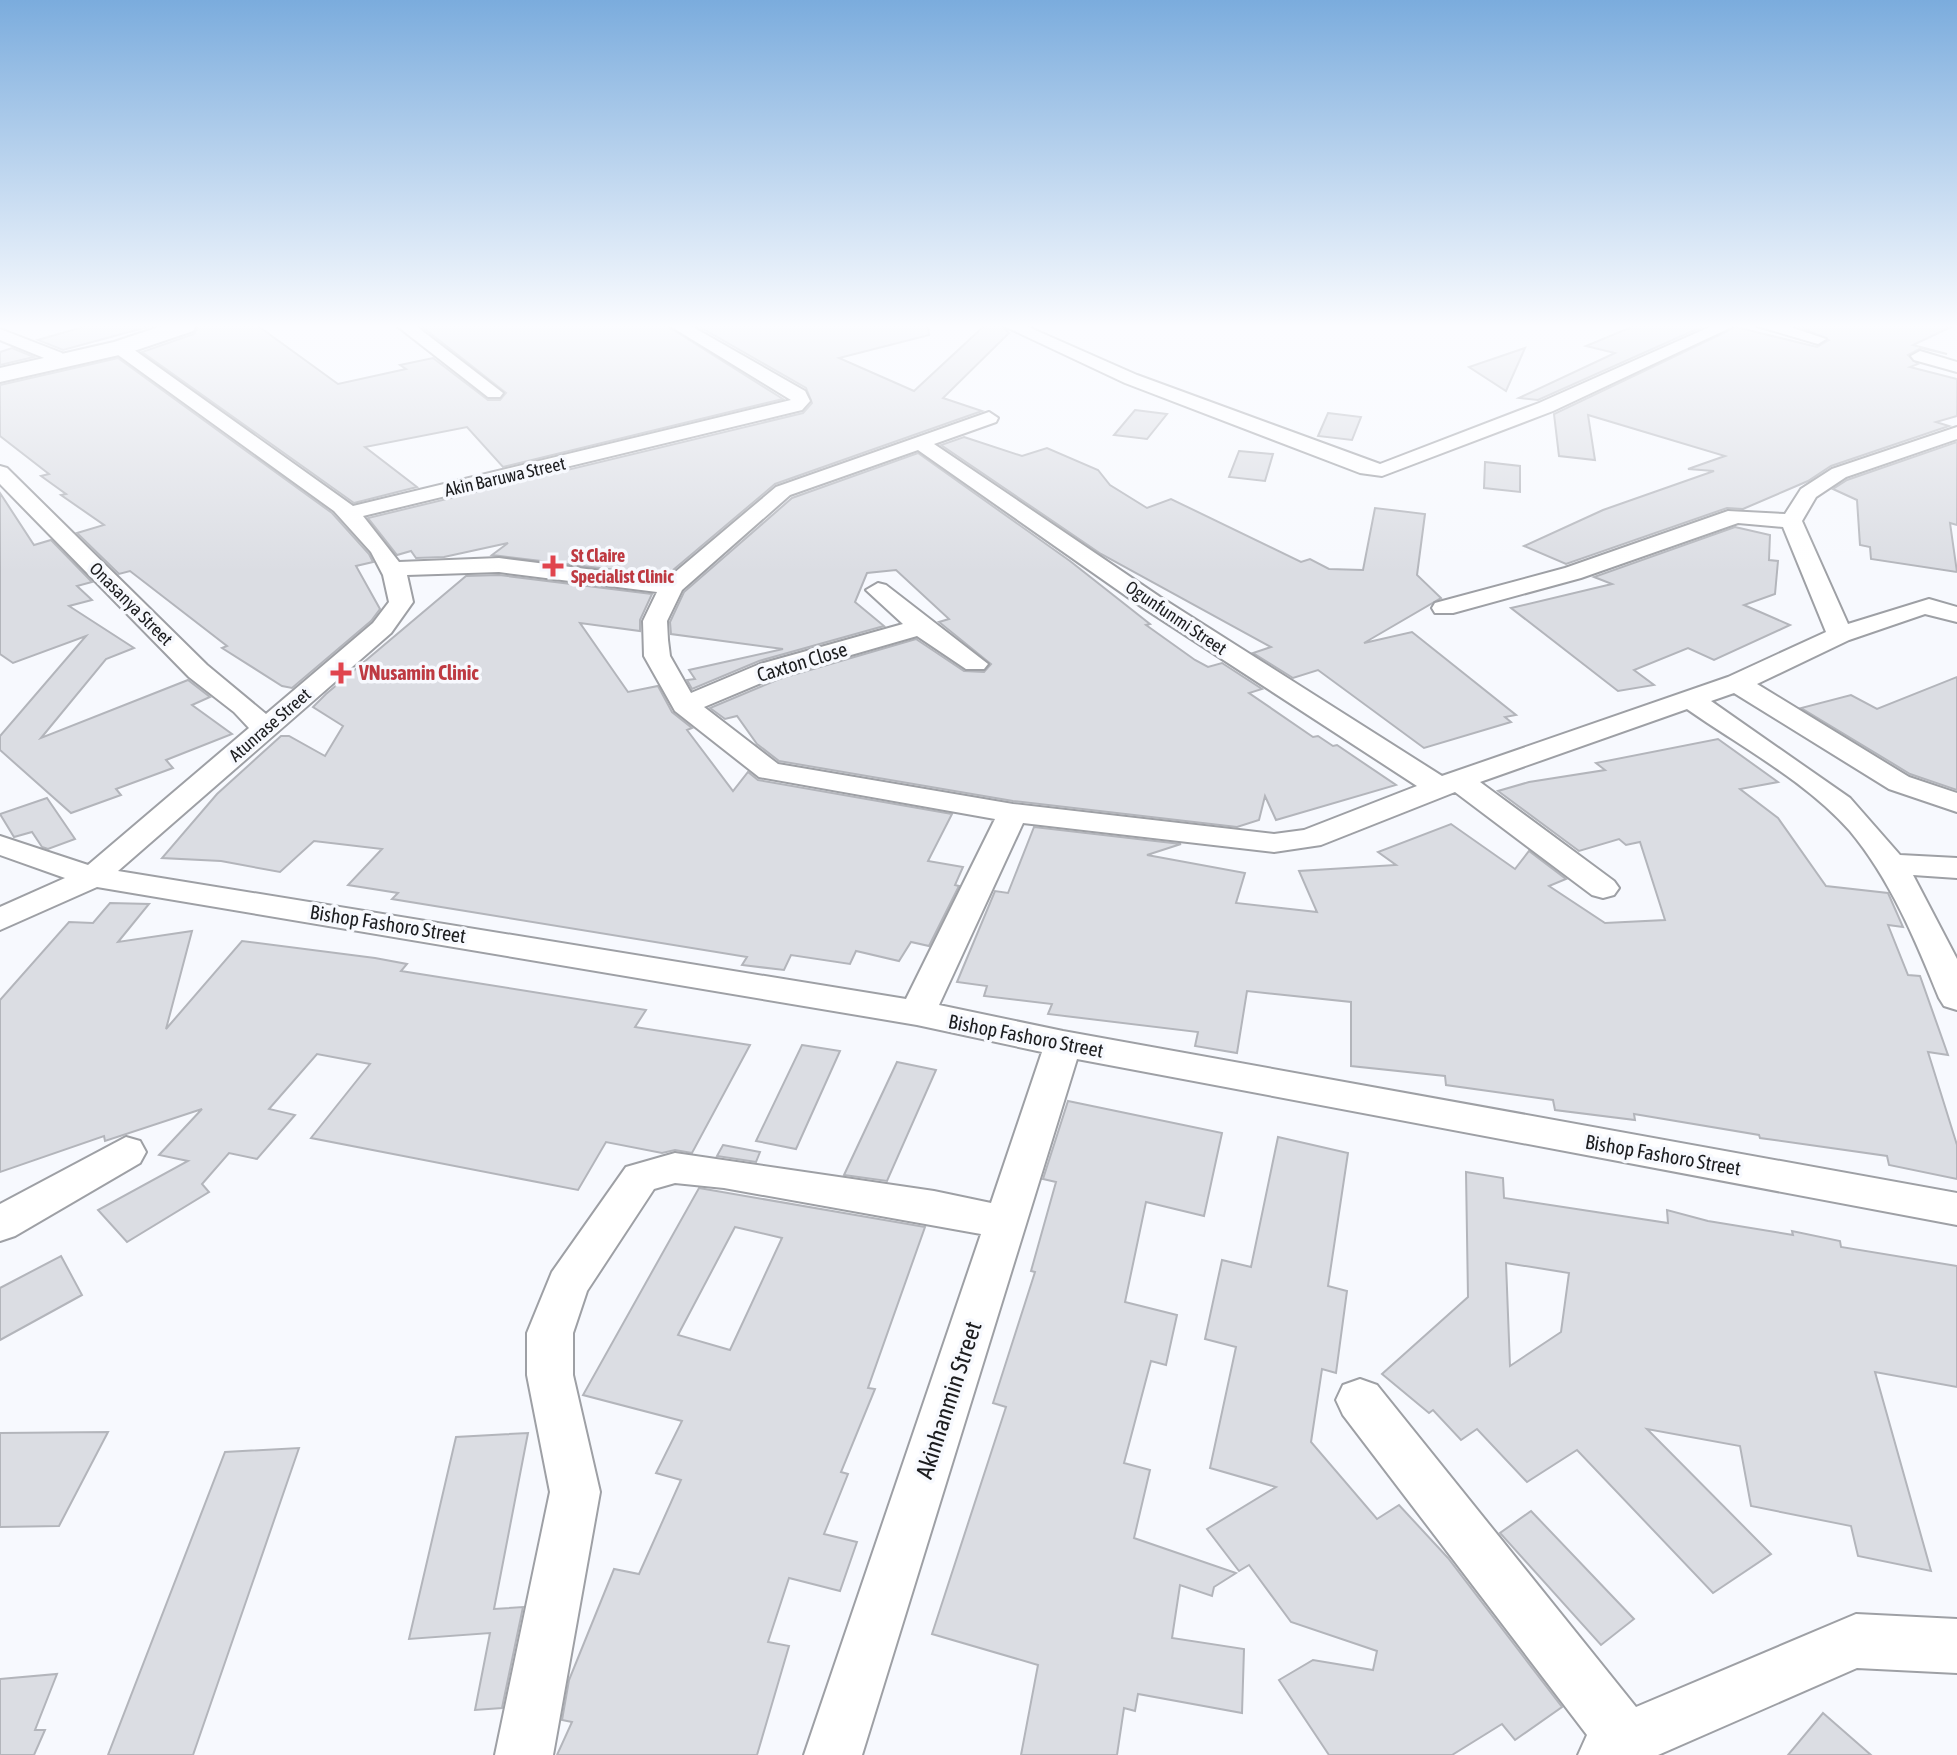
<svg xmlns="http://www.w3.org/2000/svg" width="1957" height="1755" font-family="'Asap Condensed',sans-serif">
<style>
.building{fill:#dbdde3;stroke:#b3b5bb;stroke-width:2;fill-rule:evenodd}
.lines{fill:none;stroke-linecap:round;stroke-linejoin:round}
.minor-casing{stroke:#9ea0a5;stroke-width:4}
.secondary-casing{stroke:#9ea0a5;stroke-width:4}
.minor{fill:#fff;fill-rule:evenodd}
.secondary{fill:#fff;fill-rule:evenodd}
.health-dot{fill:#e0444e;stroke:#f7f9fe;stroke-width:3}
.labels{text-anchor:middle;stroke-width:7;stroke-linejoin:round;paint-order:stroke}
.far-street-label{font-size:18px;fill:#1c1d1f;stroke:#f7f9fe}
.far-health-label{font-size:18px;font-weight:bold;fill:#be3a42;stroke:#f7f9fe;text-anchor:start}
.street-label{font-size:20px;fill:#1c1d1f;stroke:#f7f9fe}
.health-label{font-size:20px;font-weight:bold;fill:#be3a42;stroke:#f7f9fe;text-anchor:start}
.near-street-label{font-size:24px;fill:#1c1d1f;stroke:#f7f9fe}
</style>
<rect width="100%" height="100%" fill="#f7f9fe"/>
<g class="building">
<path d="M86 326H151L63 350 38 340Z"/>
<path d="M199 326H258L338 384 406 369 400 365 433 358 488 400H500L506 393 421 326H667L783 399 503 467 467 427 365 447 417 487 354 503 142 352 194 334Z"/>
<path d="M698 326H928L929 335 839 358 914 391 984 326H1001L1009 333 943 398 982 411 775 484 666 576 492 555 508 543 444 557 416 558 411 551 397 555 368 518 803 413 812 403 806 388Z"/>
<path d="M1634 326H1704L1538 400 1519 398 1615 353 1586 346Z"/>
<path d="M1798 326H1953L1913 345 1947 354 1921 348 1908 355 1918 364 1910 367 1957 379V416L1936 422 1949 426 1831 466 1808 481 1743 509 1727 508 1566 564 1524 546 1603 510 1714 471 1688 469 1725 456 1588 415 1595 460 1559 456 1554 414 1736 327 1817 347 1829 340Z"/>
<path d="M12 348 34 357 0 365V352Z"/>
<path d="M1525 348 1506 391 1469 367Z"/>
<path d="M118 358 332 513 369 554 373 562 356 566 380 609 371 621 292 688 282 686 222 648 227 646 130 571 119 574 77 533 104 525 61 495 66 494 41 476 49 474 0 436V385Z"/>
<path d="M1135 410 1167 414 1147 439 1114 435Z"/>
<path d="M1328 413 1361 417 1352 440 1318 436Z"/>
<path d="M964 437 1022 456 1047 448 1098 470 1110 485 1147 508 1171 499 1301 562 1310 559 1329 569 1363 570 1375 508 1425 514 1417 575 1441 598 1364 643 1412 632 1516 715 1505 717 1511 722 1424 748 1318 670 1293 678 1253 653 1271 647 1101 554 941 445Z"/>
<path d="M1957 442V525L1950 523 1957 572 1871 559 1870 547 1860 545 1857 500 1833 489 1847 480Z"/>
<path d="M1239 451 1273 454 1265 481 1229 477Z"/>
<path d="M918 453 1070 561 1150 624 1146 625 1195 660 1208 667 1222 663 1262 689 1249 693 1313 737 1318 736 1333 746 1337 745 1396 785 1276 820 1265 796 1259 820 1237 827 1013 801 779 761 757 744 737 716 725 719 710 708 779 679 916 639 964 671 984 672 991 664 939 622 949 619 896 570 867 573 855 602 884 626 759 661 692 689 687 680 695 679 689 670 783 649 671 634 670 622 684 592 792 498Z"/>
<path d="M1485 462 1520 466V492L1484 488Z"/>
<path d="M0 493 34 545 51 540 92 582 77 586 92 600 69 606 134 648 106 659 41 738 188 680 210 697 192 705 232 734 166 760 173 768 116 789 121 795 71 813 0 750V736L86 636 13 663 0 654Z"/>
<path d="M1735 527 1770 535 1769 560 1778 561 1775 594 1744 605 1790 625 1714 660 1688 648 1634 670 1654 685 1618 691 1511 608 1612 584 1594 577Z"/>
<path d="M499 575 652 594 640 620V631L580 623 628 692 658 686 672 712 692 728 687 730 733 791 748 772 758 780 952 814 928 861 963 867 955 885 959 886 929 946 911 942 899 961 856 951 850 964 791 955 784 970 742 965 747 957 392 899 398 893 348 885 382 849 314 841 280 872 221 861 162 858 217 794 281 736H289L325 756 343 726 313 707 326 694 466 576Z"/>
<path d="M1957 677V790L1910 774 1801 708 1851 695 1877 709Z"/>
<path d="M1718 739 1778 782 1740 789 1778 818 1826 886 1888 893 1903 927 1888 925 1908 975 1920 976 1948 1055 1928 1052 1957 1145V1179L1889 1165 1887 1156 1760 1138 1759 1135 1634 1114 1635 1120 1555 1110 1553 1100 1446 1085 1445 1076 1351 1066V1002L1247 991 1237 1053 1195 1046 1198 1032 1048 1014 1052 1004 984 996 987 986 957 982 995 891 1008 893 1034 827 1181 844 1147 855 1245 873 1236 903 1317 912 1299 871 1396 865 1378 852 1451 824 1515 869 1529 851 1566 879 1549 886 1605 923 1665 920 1640 842 1626 845 1619 839 1579 851 1498 791 1529 782 1605 770 1596 763Z"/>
<path d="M47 798 75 839 48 849 42 847 32 832 14 837 0 814Z"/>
<path d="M110 903 149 904 118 942 192 931 166 1029 242 941 375 958 407 964 401 971 646 1010 635 1027 750 1045 692 1153 675 1150 662 1153 606 1142 578 1190 311 1138 370 1064 317 1054 269 1109 295 1115 257 1159 229 1153 202 1184 209 1192 127 1242 98 1210 188 1161 159 1155 202 1109 105 1141 104 1136 0 1172V1000L69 922 93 923Z"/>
<path d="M802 1045 840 1051 796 1149 756 1141Z"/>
<path d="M897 1062 936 1070 887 1181 844 1175Z"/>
<path d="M1068 1101 1222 1133 1204 1216 1146 1202 1125 1302 1177 1315 1166 1365 1151 1361 1124 1463 1150 1470 1134 1538 1236 1573 1214 1587 1212 1596 1180 1585 1172 1638 1244 1649 1242 1713 1138 1694 1135 1711 1124 1708 1117 1755H1021L1038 1665 932 1634 1006 1407 993 1403 1035 1272 1031 1271 1056 1182 1043 1179Z"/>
<path d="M1278 1137 1348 1153 1328 1286 1347 1291 1336 1373 1322 1369 1311 1442 1377 1519 1399 1505 1448 1558 1562 1707 1515 1740 1502 1724 1452 1755H1329L1279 1680 1313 1660 1373 1670 1377 1651 1291 1622 1249 1565 1239 1571 1207 1529 1276 1487 1210 1468 1236 1347 1205 1339 1222 1260 1251 1267Z"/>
<path d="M723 1145 760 1152 756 1162 717 1156Z"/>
<path d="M1466 1172 1503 1178 1504 1198 1668 1223 1667 1210 1708 1221 1793 1235 1792 1231 1840 1241 1841 1247 1957 1266V1387L1875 1372 1931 1571 1858 1556 1851 1526 1751 1506 1740 1446 1647 1429 1771 1554 1713 1593 1577 1450 1527 1482 1477 1429 1461 1440 1433 1410 1429 1413 1382 1374 1468 1297ZM1506 1263 1569 1273 1561 1332 1510 1366Z"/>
<path d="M699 1188 925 1227 868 1388 875 1389 841 1472 848 1474 824 1534 857 1542 840 1591 789 1578 768 1642 789 1646 757 1755H557L572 1722 562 1720 569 1680 614 1569 639 1574 681 1480 656 1473 682 1421 583 1395ZM735 1227 782 1238 730 1350 678 1335Z"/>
<path d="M61 1256 82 1295 0 1340V1288Z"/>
<path d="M108 1432 59 1526 0 1527V1433Z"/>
<path d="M528 1433 494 1609 523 1607 502 1708 475 1710 490 1633 409 1639 456 1437Z"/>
<path d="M299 1448 193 1755H108L225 1452Z"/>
<path d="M1531 1511 1634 1619 1601 1645 1500 1533Z"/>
<path d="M57 1674 35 1730H45L34 1755H0V1679Z"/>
<path d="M1823 1713 1871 1755H1788Z"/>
</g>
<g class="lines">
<defs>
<g id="minor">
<path d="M397 326H416L503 393 500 397H488Z"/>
<path d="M670 326H691L805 391 810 401 802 410 363 516 399 562 499 558 667 579 776 487 989 412 998 418 996 422 934 444 1160 597 1442 776 1728 677 1826 632 1783 527 1738 523 1581 578 1453 613H1435L1432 608 1435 603 1565 568 1728 511 1785 514 1801 489 1832 469 1957 427V439L1846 477 1816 497 1802 521 1848 624 1929 599 1957 607V622L1925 614 1849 640 1757 684 1909 777 1957 793V812L1889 789 1734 693 1711 701 1850 798 1900 855 1957 858V878L1913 875 1957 959V1010L1944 1006 1939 998C1915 939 1890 879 1850 831 1806 781 1741 747 1687 709L1480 782 1614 881 1619 888 1614 895 1603 898 1592 895 1455 792 1321 845 1274 852 1023 823 939 1005 1063 1031 1957 1193V1225L1077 1059 862 1755H804L981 1234 724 1188 675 1183 654 1189 587 1291 573 1333V1375L600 1492 553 1755H495L550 1492 527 1375V1333L552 1272 626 1167 675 1153 934 1191 991 1203 1042 1052 917 1025 97 887 0 930V907L65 878 0 855V836L88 865 249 728 234 712 189 677 0 484V466L7 468 207 665 266 714 373 623 389 602 383 575 371 552 334 511 114 352V344H126L353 506 791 400ZM918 450 1142 607 1417 786 1304 830 1274 834 1013 804 778 764 704 707 778 676 917 636 966 669H984L988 664 886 585 878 583 866 590 903 624 760 664 691 693 670 656 668 640 667 621 682 590 790 495ZM499 572 657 592 643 621 644 656 675 711 759 777 995 819 906 999 118 871 391 633 413 602 407 575Z"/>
<path d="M1004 326H1026L1137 375 1380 464 1539 403 1712 326H1734L1553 411 1382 476 1360 473 1125 383Z"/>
<path d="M1757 326H1787L1826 339 1818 344Z"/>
<path d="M0 329 62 353 68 362 65 366H53L49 360 0 340Z"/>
<path d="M1920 351 1957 362V372L1914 360 1911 356Z"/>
<path d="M126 1137 140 1141 146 1152 140 1163 15 1236 0 1241V1204Z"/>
<path d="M1360 1379 1377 1385 1636 1707 1856 1614 1957 1619V1673L1857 1668 1658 1755H1578L1587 1735 1343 1415 1336 1400 1343 1385Z"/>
</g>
<path id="secondary" d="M162 326H196L193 331 128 353 0 382V368L114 342Z"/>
</defs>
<use href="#minor" class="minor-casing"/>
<use href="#secondary" class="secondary-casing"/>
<use href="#minor" class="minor"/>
<use href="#secondary" class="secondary"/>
</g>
<linearGradient id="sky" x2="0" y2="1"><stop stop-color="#7bacdd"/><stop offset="0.57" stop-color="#fbfcff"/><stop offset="1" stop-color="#fbfcff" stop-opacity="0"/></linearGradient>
<rect width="1957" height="572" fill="url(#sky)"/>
<g class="health-dot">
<path d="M549 554h8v8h8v8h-8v8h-8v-8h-8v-8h8z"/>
<path d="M337 661h8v8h8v8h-8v8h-8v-8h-8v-8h8z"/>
</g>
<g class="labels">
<g class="far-street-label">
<text transform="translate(505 477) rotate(-13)" y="6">Akin Baruwa Street</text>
<text transform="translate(131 604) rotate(45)" y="6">Onasanya Street</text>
<text transform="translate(1176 618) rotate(34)" y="6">Ogunfunmi Street</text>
<text transform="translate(270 725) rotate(-41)" y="6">Atunrase Street</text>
</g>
<g class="far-health-label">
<text x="571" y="562">St Claire<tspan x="571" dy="21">Specialist Clinic</tspan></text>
</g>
<g class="street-label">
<text transform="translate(802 662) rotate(-17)" y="7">Caxton Close</text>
<text transform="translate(388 924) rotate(9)" y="7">Bishop Fashoro Street</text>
<text transform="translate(1026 1036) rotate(11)" y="7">Bishop Fashoro Street</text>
<text transform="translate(1663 1155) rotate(10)" y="7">Bishop Fashoro Street</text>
</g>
<g class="health-label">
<text x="359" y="680">VNusamin Clinic</text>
</g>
<g class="near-street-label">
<text transform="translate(949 1400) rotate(-72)" y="8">Akinhanmin Street</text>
</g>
</g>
</svg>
